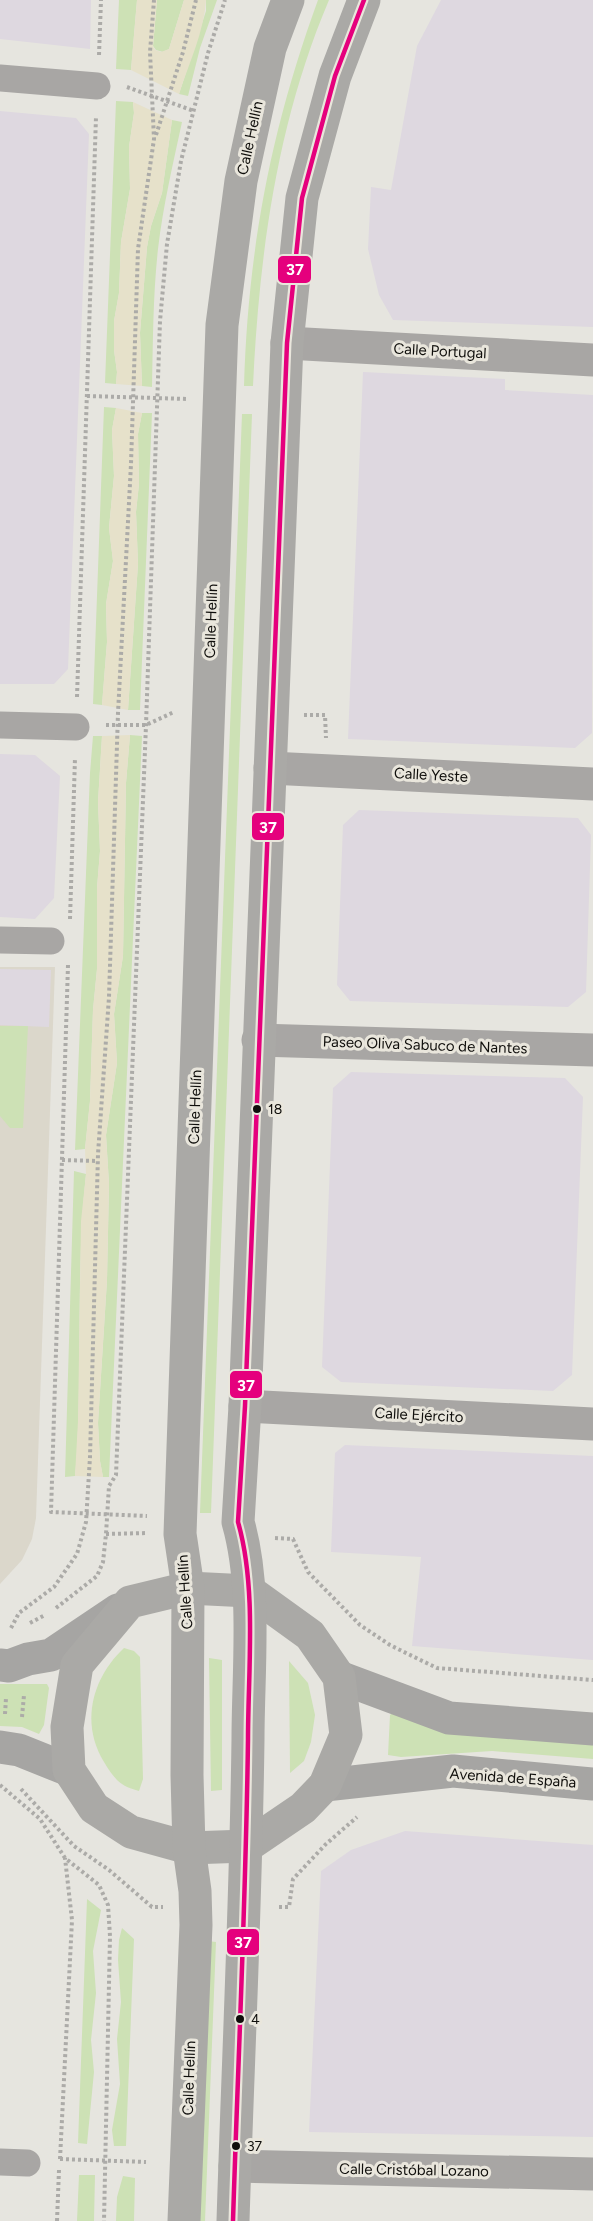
<svg xmlns="http://www.w3.org/2000/svg" width="593" height="2221" font-family="Figtree,sans-serif">
<style>
.built{fill:#dbd7cb}
.green{fill:#cde1b5}
.sand{fill:#e6e1ca}
.building{fill:#ded8e0}
.lines{fill:none;stroke-linecap:round;stroke-linejoin:round}
.path{stroke:#acaba8;stroke-width:4;stroke-dasharray:3 3;stroke-linecap:butt}
.pedestrian{stroke:#a8a6a4;stroke-width:27}
.minor{stroke:#a8a6a4;stroke-width:33}
.secondary{stroke:#a6a5a3;stroke-width:33}
.primary{stroke:#aaa9a6;stroke-width:33}
.bus-1-casing{stroke:#e9e6dc;stroke-width:9}
.bus-1{stroke:#e5007d;stroke-width:4.5}
.bus-dot{fill:#0f0e0b;stroke:#e9e6dc;stroke-width:2}
.labels{text-anchor:middle;stroke-width:6;stroke-linejoin:round;paint-order:stroke}
.bus-label{font-size:14px;fill:#0f0e0b;stroke:#e9e6dc;text-anchor:start}
.street-label{font-size:15px;fill:#0f0e0b;stroke:#e9e6dc}
.line-badge{stroke:#e9e6dc;stroke-width:2}
.badge-label{font-size:16px;text-anchor:middle;font-weight:bold;fill:#fff}
</style>
<rect width="100%" height="100%" fill="#e6e5df"/>
<path class="built" d="M0 967H55L36 1518 32 1539 22 1560 0 1584Z"/>
<g class="green">
<path d="M119 0H137L131 70 116 69Z"/>
<path d="M157 0H184L169 49 163 52 156 50 153 46Z"/>
<path d="M206 0H217L200 48 188 96 179 94 206 11Z"/>
<path d="M318 0H329C277 122 259 255 253 386H244C248 249 271 129 318 0Z"/>
<path d="M116 101 133 102 134 113 129 147 130 189 121 242 119 293 114 321V350L117 372 116 384 105 383Z"/>
<path d="M172 120 182 122C173 164 163 206 158 249 153 294 153 341 152 387L142 386 140 333 147 247 151 226 162 193Z"/>
<path d="M104 407 116 408 112 430 114 476 109 528 113 561 106 604 107 642 102 705 93 704Z"/>
<path d="M142 413H152L140 710H128L138 564 136 512 139 484 138 434Z"/>
<path d="M242 414H252L211 1513H200Z"/>
<path d="M130 735 142 736 109 1477H103L100 1461 98 1423 107 1280 109 1184 106 1135 117 1063 114 1014 123 956 126 783Z"/>
<path d="M93 736H102L98 802 100 851 97 888V969L93 1010 90 1101 85 1149 75 1150 90 773Z"/>
<path d="M0 1026H28L23 1128H10L0 1116Z"/>
<path d="M74 1171 86 1174C76 1267 82 1360 77 1453L75 1476 65 1477Z"/>
<path d="M124 1648 134 1651 140 1657 143 1779 139 1791C119 1786 114 1778 104 1762 80 1723 92 1678 124 1648Z"/>
<path d="M209 1658 222 1660V1790L211 1791Z"/>
<path d="M289 1661 308 1683 315 1715 311 1742 304 1761 290 1773Z"/>
<path d="M0 1684H47L49 1688 44 1725 39 1734 22 1727 0 1726Z"/>
<path d="M393 1712 593 1744V1759L492 1751 401 1757 388 1755 390 1715Z"/>
<path d="M87 1899 101 1910 93 1951 96 1993 91 2040 94 2072 87 2144 78 2143Z"/>
<path d="M122 1928 134 1939 127 2118 126 2146H114L112 2130 120 2084 117 2039 121 2002 118 1960 119 1940Z"/>
<path d="M208 1941 216 1942 205 2221H196Z"/>
<path d="M79 2175H95L94 2221H77Z"/>
<path d="M123 2176 135 2178 134 2221H116L117 2197Z"/>
</g>
<g class="sand">
<path d="M137 0H157L153 46 155 50 161 52 169 49 184 0H206C204 32 189 63 179 94L131 70Z"/>
<path d="M133 102 172 120 162 193 151 226 147 247 140 333 142 386 116 384 117 372 114 350V321L119 293 121 242 130 189 129 147 134 113Z"/>
<path d="M116 408 142 413 138 434 139 484 136 512 138 564 128 710 102 705 107 642 106 604 113 561 109 528 114 476 112 430Z"/>
<path d="M130 735 126 783 123 956 114 1014 117 1063 106 1135 109 1184 107 1280 98 1423 100 1461 103 1477 75 1476 78 1421 81 1221 86 1174 85 1149 90 1101 93 1010 97 969V888L100 851 98 802 102 736Z"/>
</g>
<g class="building">
<path d="M0 0H91L90 49 0 39Z"/>
<path d="M441 0H593V327L393 320 379 295 368 249 371 187 391 190 417 46Z"/>
<path d="M0 111 76 118 89 134 68 669 54 684H0Z"/>
<path d="M363 372 505 379V390L593 395 592 733 575 748 348 739Z"/>
<path d="M0 754 35 755 60 776 54 898 35 919 0 917Z"/>
<path d="M359 810 578 818 591 835 586 992 568 1007 350 1001 337 985 343 825Z"/>
<path d="M0 969 51 970 49 1027 0 1025Z"/>
<path d="M351 1072 565 1078 583 1097 572 1375 553 1391 341 1382 322 1367 333 1088Z"/>
<path d="M345 1445 593 1456V1660L412 1646 421 1557 331 1552 335 1453Z"/>
<path d="M405 1831 593 1845V2137L309 2132 321 1871 351 1850Z"/>
</g>
<g class="lines">
<g class="path">
<path d="M99 55 101 0"/>
<path d="M127 87 194 111"/>
<path d="M156 135 183 52 196 0"/>
<path d="M87 396 188 399"/>
<path d="M77 697 96 117"/>
<path d="M304 715H325L326 738"/>
<path d="M106 725H146L174 712"/>
<path d="M70 919 75 758"/>
<path d="M68 965 51 1512 147 1516"/>
<path d="M62 1160 98 1161"/>
<path d="M106 1534 148 1533"/>
<path d="M275 1538 293 1539 308 1572 360 1625 390 1645 408 1654 437 1668 593 1680"/>
<path d="M56 1608 97 1576 103 1562 106 1534 109 1486 116 1475 146 725 160 321 167 244 181 161 208 53 225 0"/>
<path d="M30 1623 45 1615"/>
<path d="M11 1628 19 1613 54 1587 77 1554 86 1522 90 1457 98 1154 109 997 118 713 131 464 138 249 154 139 150 52 154 0"/>
<path d="M5 1714 6 1698"/>
<path d="M22 1717 24 1695"/>
<path d="M0 1785 40 1819 65 1858 99 1885 108 1905 110 1936 104 2221"/>
<path d="M21 1789 74 1846 109 1870 152 1907H163"/>
<path d="M279 1907H289L293 1879 326 1844 357 1817"/>
<path d="M60 2159 72 1920 65 1858"/>
<path d="M60 2159 146 2162"/>
<path d="M57 2221 59 2170"/>
</g>
<g class="pedestrian">
<path d="M0 78 97 86"/>
<path d="M0 725 76 727"/>
<path d="M0 940 51 941"/>
<path d="M0 2162 27 2163"/>
</g>
<g class="minor">
<path d="M287 343 593 360"/>
<path d="M270 768 593 784"/>
<path d="M258 1040 593 1050"/>
<path d="M245 1406 593 1424"/>
<path d="M235 2166 593 2174"/>
</g>
<g class="secondary">
<path d="M0 1665 9 1666 28 1659 51 1655 118 1610"/>
<path d="M339 1677 449 1718 593 1729"/>
<path d="M0 1747 19 1750 69 1770"/>
<path d="M325 1785 453 1771 593 1784"/>
</g>
<g class="primary">
<path d="M188 1588 249 1591 310 1635 339 1677 346 1735 325 1785 303 1808 247 1846 189 1848 131 1832 94 1808 69 1770 67 1727 77 1665 130 1602Z"/>
<path d="M184 2221 196 1925 195 1891 189 1848 187 1775 188 1588 180 1534 222 325 241 181 270 48 288 0"/>
<path d="M233 2221C238 2060 246 1900 248 1739 248 1671 257 1588 238 1522L245 1406 287 343 302 198 335 76 364 0"/>
</g>
<defs>
<path id="bus-1" d="M233 2221C238 2060 246 1900 248 1739 248 1671 257 1588 238 1522L245 1406 287 343 302 198 335 76 364 0"/>
</defs>
<use href="#bus-1" class="bus-1-casing"/>
<use href="#bus-1" class="bus-1"/>
</g>
<g class="bus-dot">
<circle cx="257" cy="1109" r="5"/>
<circle cx="240" cy="2019" r="5"/>
<circle cx="236" cy="2146" r="5"/>
</g>
<g class="labels">
<g class="bus-label">
<text x="268" y="1114">18</text>
<text x="251" y="2024">4</text>
<text x="247" y="2151">37</text>
</g>
<g class="street-label">
<text transform="translate(250 138) rotate(-78)" y="5">Calle Hellín</text>
<text transform="translate(440 351) rotate(3)" y="5">Calle Portugal</text>
<text transform="translate(211 621) rotate(-88)" y="5">Calle Hellín</text>
<text transform="translate(431 775) rotate(3)" y="5">Calle Yeste</text>
<text transform="translate(425 1045) rotate(2)" y="5">Paseo Oliva Sabuco de Nantes</text>
<text transform="translate(195 1107) rotate(-88)" y="5">Calle Hellín</text>
<text transform="translate(419 1415) rotate(3)" y="5">Calle Ejército</text>
<text transform="translate(185 1592) rotate(-94)" y="5">Calle Hellín</text>
<text transform="translate(513 1778) rotate(4)" y="5">Avenida de España</text>
<text transform="translate(189 2078) rotate(-88)" y="5">Calle Hellín</text>
<text transform="translate(414 2170) rotate(1)" y="5">Calle Cristóbal Lozano</text>
</g>
</g>
<g class="line-badge">
<rect x="277" y="255" width="35" height="29" rx="6" fill="#e5007d"/>
<rect x="251" y="812" width="34" height="29" rx="6" fill="#e5007d"/>
<rect x="229" y="1370" width="34" height="29" rx="6" fill="#e5007d"/>
<rect x="226" y="1928" width="34" height="28" rx="6" fill="#e5007d"/>
</g>
<g class="badge-label">
<text x="295" y="275">37</text>
<text x="268" y="833">37</text>
<text x="246" y="1391">37</text>
<text x="243" y="1948">37</text>
</g>
</svg>
